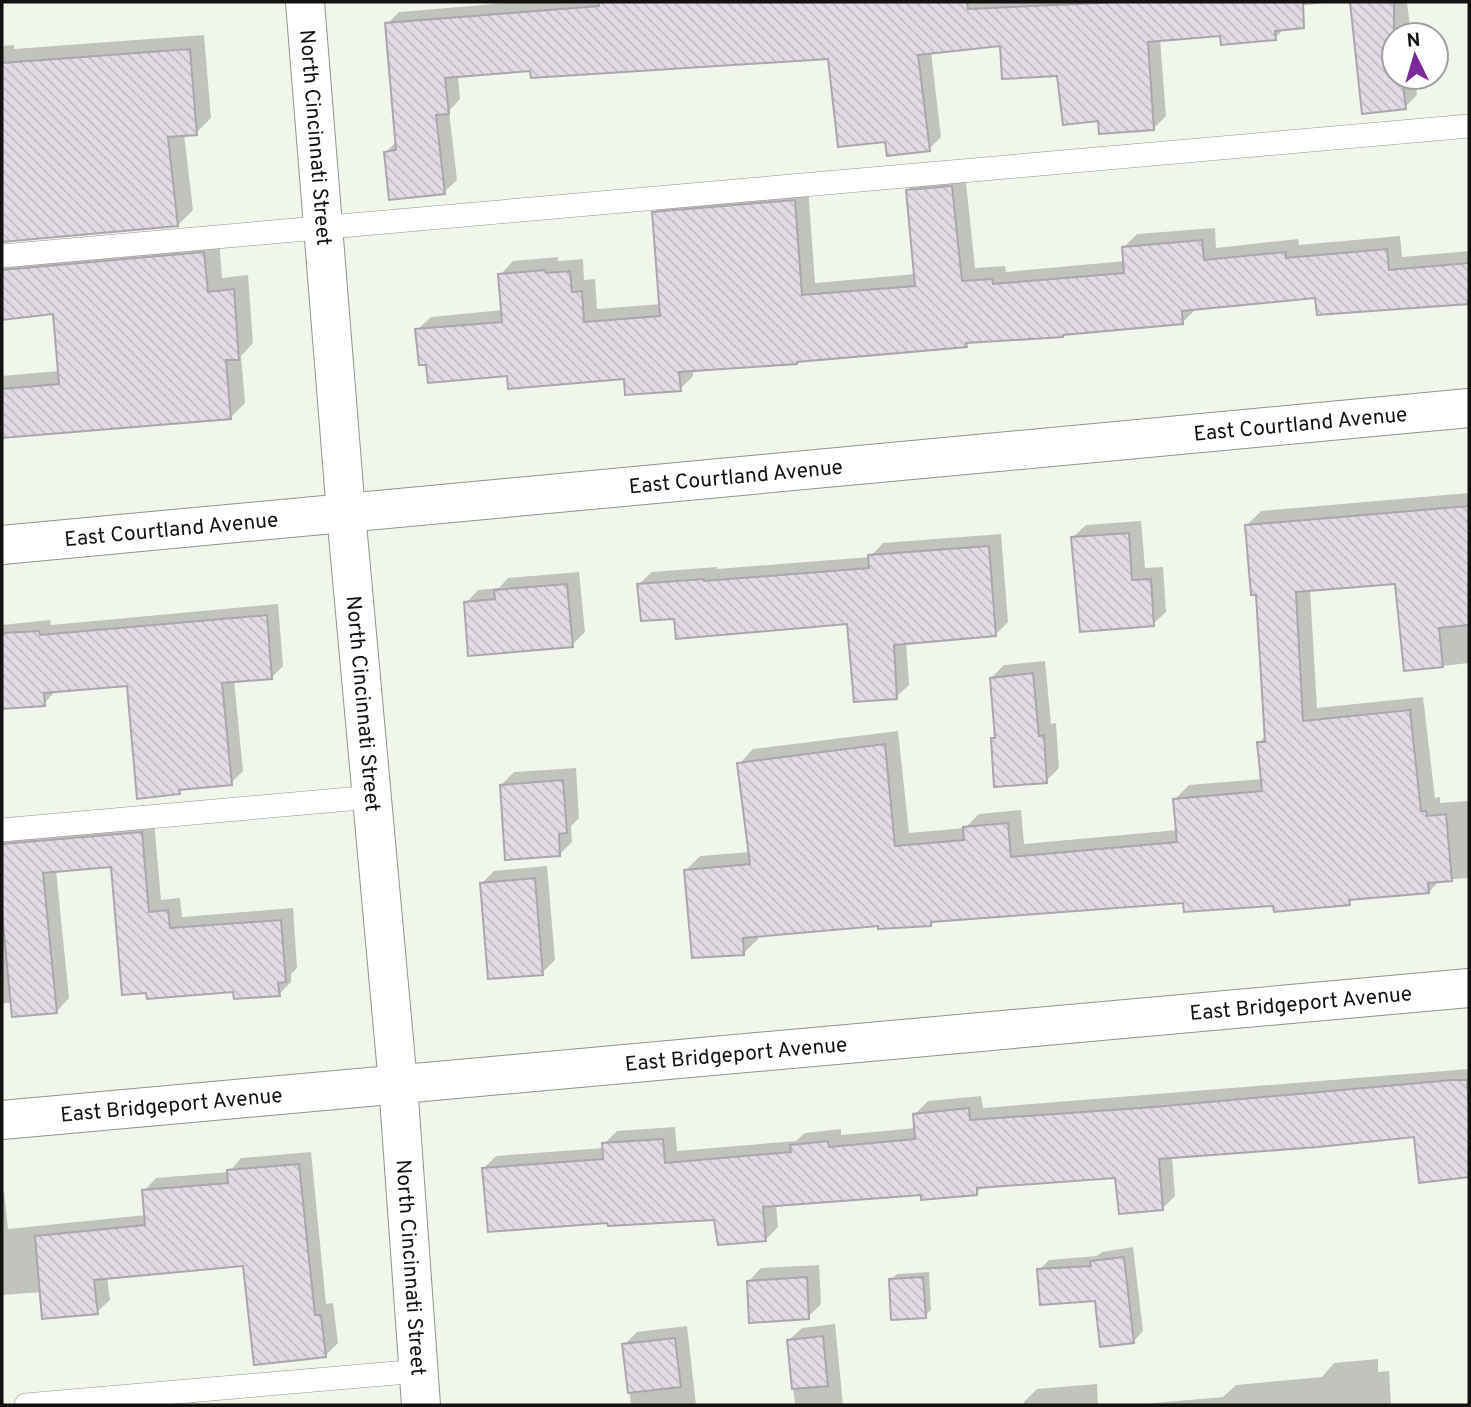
<svg xmlns="http://www.w3.org/2000/svg" width="1471" height="1407" font-family="Overpass,sans-serif">
<style>
.shadow{fill:#0003}
.building{fill:url(#building-back-hatch);stroke:#aba5ae;stroke-width:2}
.lines{fill:none;stroke-linecap:round;stroke-linejoin:round}
.service-casing{stroke:#90948a;stroke-width:24}
.minor-casing{stroke:#90948a;stroke-width:40}
.tertiary-casing{stroke:#90948a;stroke-width:40}
.service{stroke:#fff;stroke-width:23}
.minor{stroke:#fff;stroke-width:38}
.tertiary{stroke:#fff;stroke-width:38}
.labels{text-anchor:middle;stroke-width:5;stroke-linejoin:round;paint-order:stroke}
.street-label{font-size:21px;fill:#121310;stroke:#fff}
</style>
<defs>
<pattern id="building-back-hatch" width="6" height="6" patternUnits="userSpaceOnUse" patternTransform="scale(1.75)"><rect width="6" height="6" fill="#e2dbe5"/><path d="M-1 5l2 2M0 0l6 6M5-1l2 2" fill="none" stroke="#c1bbc3"/></pattern>
</defs>
<rect width="100%" height="100%" fill="#f1f6eb"/>
<g class="shadow">
<path d="M519 2H1338L1286 7 1287 26 1275 38 1221 34 1160 39 1166 116 1153 129 1100 119 1059 74 1002 44 931 52 941 137 929 149 887 140 829 57 532 69 458 76 460 99 449 111 457 180 444 192 386 152 397 141 387 24 399 12Z"/>
<path d="M1351 2H1407L1411 35H1394V77H1415L1417 95 1405 107 1364 112Z"/>
<path d="M204 35 211 118 196 133 184 134 193 210 178 225 3 240 2 242 10 254 219 238 222 278 248 275 253 343 241 356 245 403 230 418 2 437V376L59 371 55 312 2 319V183L31 181 27 122 2 124V46L14 45V49Z"/>
<path d="M965 173 975 268 1005 266 1006 272 1125 261 1123 248 1137 234 1215 228 1216 248 1298 239 1299 245 1400 236 1402 257 1469 251V303L1318 314 1317 296 1197 308 1183 322 970 341 966 346 693 369V376L680 389 625 377 508 374 427 363 417 330 431 317 503 310 500 275 513 261 558 257V261L583 259 584 280 595 279 597 309 661 304 654 213 667 200 808 187 815 283 916 274 907 191 921 177Z"/>
<path d="M1469 493V663L1405 670 1397 582 1310 589 1317 708 1423 697 1435 798 1440 797V803L1469 801V878L1440 880 1429 892 1354 898 1349 903 1275 904 1185 901 934 920 930 924H879L757 935 758 939 744 953 686 870 700 856 751 852 739 764 753 749 898 731 909 833 965 828 979 814 1021 810 1024 844 1178 830 1175 799 1189 785 1262 779 1258 743 1266 736 1258 593 1247 525 1261 511Z"/>
<path d="M1141 521 1145 568 1163 567 1166 612 1153 624 1073 537 1086 525Z"/>
<path d="M1001 534 1008 622 995 635 906 642 909 685 896 697 849 622 676 617 639 584 652 572 717 567V569L870 557 883 543Z"/>
<path d="M579 572 585 632 572 645 466 603 478 590 499 588 508 578Z"/>
<path d="M278 604 283 666 272 677 234 680 243 771 231 783 183 788 179 792 129 684 56 690 44 704 2 707V625L50 620 51 625Z"/>
<path d="M1045 661 1051 724 1056 723 1059 768 1046 781 993 739 997 735 991 678 1004 665Z"/>
<path d="M576 768 579 818 571 826 572 842 560 854 501 785 514 772Z"/>
<path d="M154 820 161 900 180 898 182 917 293 908 297 968 291 974V982L279 994 235 990 149 998 112 865 56 870 69 998 57 1011 12 1003H2V822Z"/>
<path d="M547 866 555 960 542 973 481 884 494 871Z"/>
<path d="M1469 1069V1176L1420 1181 1416 1135 1172 1157 1175 1196 1162 1209 1117 1176 983 1186 976 1193H922L776 1204 778 1227 766 1239 715 1218 609 1221 483 1169 496 1156 604 1148V1144L617 1131 675 1127 677 1151 796 1141 805 1133 841 1129V1135L916 1128 915 1114 928 1101 981 1096 983 1108Z"/>
<path d="M311 1152 326 1304 333 1303 338 1343 325 1356 245 1265 107 1277 110 1300 97 1312 42 1292 2 1295V1192H4L8 1229 146 1215 144 1191 156 1178 229 1172 241 1158Z"/>
<path d="M1133 1247 1143 1331 1133 1342 1096 1300 1039 1270 1049 1260 1097 1256 1102 1252Z"/>
<path d="M819 1265 821 1304 808 1317 749 1281 761 1268Z"/>
<path d="M929 1272 931 1310 925 1316 891 1280 897 1274Z"/>
<path d="M835 1324 843 1405H795L789 1340 802 1328Z"/>
<path d="M687 1326 696 1405H631L624 1345 637 1332Z"/>
<path d="M1378 1359V1372L1389 1371 1391 1405H1131L1223 1397 1236 1385 1322 1377 1334 1363Z"/>
<path d="M1097 1384 1098 1405H1024V1402L1037 1389Z"/>
</g>
<g class="building">
<path d="M599 2H967L968 9 1121 2H1303L1304 28 1275 31 1276 40 1221 45 1220 36 1148 42 1154 130 1099 134 1098 121 1063 125 1057 76 1002 79 1000 46 918 55 930 151 887 156 885 142 838 147 828 59 531 78 530 71 445 78 449 114 436 115 445 194 389 200 384 152 396 150 385 23 599 6Z"/>
<path d="M1350 2H1394V77H1402L1406 109 1362 114Z"/>
<path d="M190 49 197 135 168 137 178 226 2 242V63Z"/>
<path d="M952 186 962 281 992 279 993 284 1124 273 1122 247 1202 240 1204 260 1286 252V258L1387 249 1389 270 1469 263V304L1317 315 1315 298 1182 311 1183 324 1063 335V337L966 343 967 347 797 362V364L679 372 681 391 625 395 624 379 508 389 507 376 428 383 426 365H419L415 329 502 322 498 274 545 270 546 273 570 271 572 292 582 291 584 322 660 316 652 212 795 200 802 295 915 286 906 190Z"/>
<path d="M204 252 208 292 234 289 239 360H226L231 419 2 438V389L59 384 53 314 2 320V270Z"/>
<path d="M1469 506V625L1439 628 1443 667 1404 671 1395 584 1296 592 1303 721 1410 710 1421 811H1426L1427 816 1446 814 1452 881 1428 883 1429 893 1349 900 1350 905 1274 912 1273 906 1184 912 1183 903 931 922V926L878 929V926L743 938 744 955 692 958 684 870 750 864 737 763 885 744 895 846 964 840 963 827 1008 823 1011 857 1177 842 1173 799 1262 791 1257 742H1265L1256 595H1251L1245 525Z"/>
<path d="M1129 533 1132 580 1151 579 1154 626 1080 632 1071 537Z"/>
<path d="M989 546 996 636 894 645 897 699 854 702 847 624 676 639 674 619 641 621 637 584 704 579V581L869 568 868 555Z"/>
<path d="M567 584 573 647 468 656 464 602 495 599 494 590Z"/>
<path d="M267 615 272 679 222 683 232 785 179 790 180 794 137 799 127 686 44 693 45 706 2 709V633L39 631 40 635Z"/>
<path d="M1033 673 1039 736 1044 735 1047 783 994 787 991 738H995L990 678Z"/>
<path d="M563 780 567 833 559 834 560 856 505 860 500 785Z"/>
<path d="M142 832 149 912 168 910 170 928 281 920 286 982 278 983 280 996 234 999 233 992 147 999 146 993 122 995 111 867 43 873 57 1013 12 1017 2 913V844Z"/>
<path d="M535 878 543 975 488 979 480 883Z"/>
<path d="M1452 1080H1467L1469 1107V1177L1419 1183 1414 1137 1318 1147 1159 1159 1163 1210 1119 1214 1115 1178 977 1188V1195L921 1200V1195L763 1207 766 1241 718 1245 714 1220 608 1226 607 1223 488 1232 482 1168 603 1159 602 1143 663 1139 665 1163 791 1152 790 1145 828 1141 829 1147 915 1139 913 1114 969 1108 970 1120 1154 1107Z"/>
<path d="M299 1164 315 1315H321L326 1357 254 1365 243 1266 94 1280 98 1314 42 1319 35 1236 145 1225 142 1190 228 1183 227 1170Z"/>
<path d="M1124 1257 1134 1343 1100 1347 1095 1301 1040 1305 1037 1269 1091 1266 1090 1261Z"/>
<path d="M807 1277 809 1319 749 1323 747 1281Z"/>
<path d="M923 1277 926 1318 891 1320 889 1279Z"/>
<path d="M823 1336 828 1386 792 1389 787 1340Z"/>
<path d="M675 1338 681 1387 628 1393 622 1344Z"/>
</g>
<g class="lines">
<defs>
<g id="service">
<path d="M2 256 1469 126"/>
<path d="M2 830 372 797"/>
<path d="M26 1405 419 1371"/>
</g>
<g id="minor">
<path id="s1" d="M305 2 346 513 398 1084 421 1405"/>
<path id="s2" d="M2 545 1469 408"/>
</g>
<g id="tertiary">
<path id="s3" d="M2 1120 1469 988"/>
</g>
</defs>
<use href="#service" class="service-casing"/>
<use href="#minor" class="minor-casing"/>
<use href="#tertiary" class="tertiary-casing"/>
<use href="#service" class="service"/>
<use href="#minor" class="minor"/>
<use href="#tertiary" class="tertiary"/>
</g>
<g class="labels">
<g class="street-label">
<text dy="7" stroke="none"><textPath href="#s1" startOffset="136">North Cincinnati Street</textPath></text>
<text dy="7" stroke="none"><textPath href="#s2" startOffset="1304">East Courtland Avenue</textPath></text>
<text dy="7" stroke="none"><textPath href="#s2" startOffset="737">East Courtland Avenue</textPath></text>
<text dy="7" stroke="none"><textPath href="#s2" startOffset="170">East Courtland Avenue</textPath></text>
<text dy="7" stroke="none"><textPath href="#s1" startOffset="704">North Cincinnati Street</textPath></text>
<text dy="7" stroke="none"><textPath href="#s3" startOffset="1304">East Bridgeport Avenue</textPath></text>
<text dy="7" stroke="none"><textPath href="#s3" startOffset="737">East Bridgeport Avenue</textPath></text>
<text dy="7" stroke="none"><textPath href="#s3" startOffset="170">East Bridgeport Avenue</textPath></text>
<text dy="7" stroke="none"><textPath href="#s1" startOffset="1270">North Cincinnati Street</textPath></text>
</g>
</g>
<rect width="1471" height="1407" fill="none" stroke="#121310" stroke-width="7"/>
<g transform="translate(1415 56) rotate(355)"><circle r="33" fill="#ffffff" stroke="#a0a19f" stroke-width="2"/>
<path d="M0-5L12 26L0 18L-12 26Z" fill="#7c2999"/>
<text y="-10" font-size="19" font-weight="bold" text-anchor="middle" fill="#121310">N</text>
</g>
</svg>
